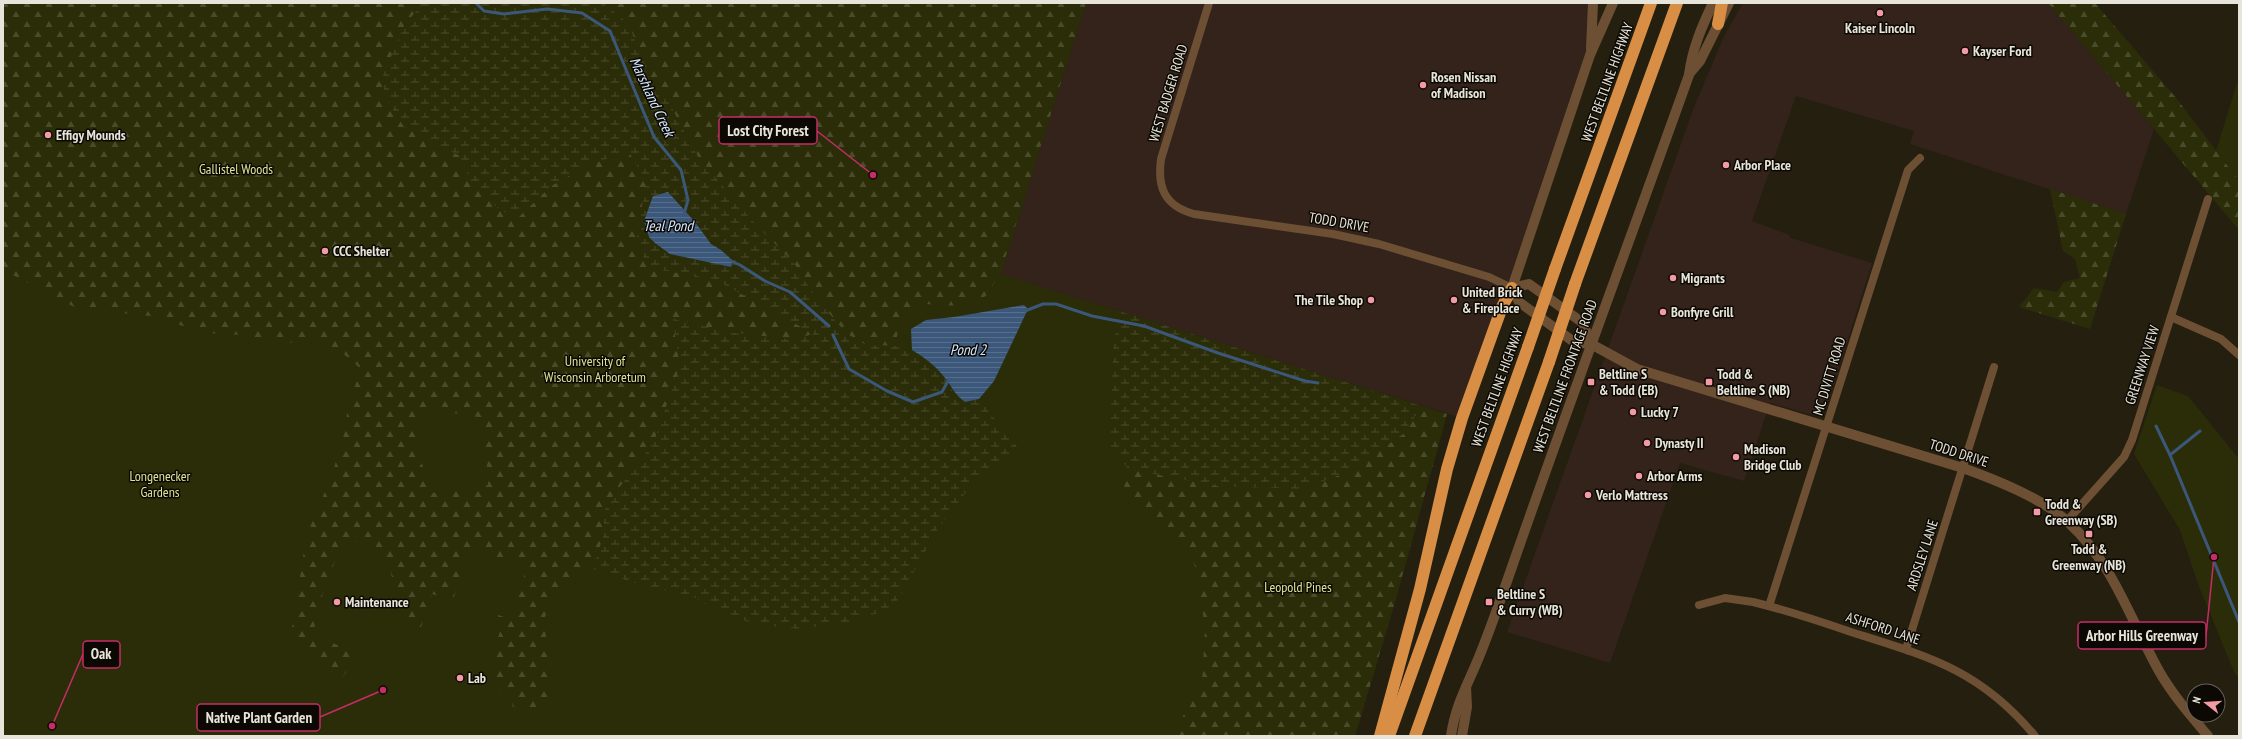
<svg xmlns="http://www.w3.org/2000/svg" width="2242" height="739" font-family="'PT Sans Narrow',sans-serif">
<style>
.commercial{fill:#33231a}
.green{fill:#2b2d08}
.forest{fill:url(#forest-firs);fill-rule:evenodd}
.wetland{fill:url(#wetland-marsh);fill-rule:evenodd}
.water{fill:url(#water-rules)}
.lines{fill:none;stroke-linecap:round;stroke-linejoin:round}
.stream{stroke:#3b577a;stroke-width:3}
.minor{stroke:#6d4f34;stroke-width:8}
.tertiary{stroke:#6d4f34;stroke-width:10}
.motorway{stroke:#d98e45;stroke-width:12}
.motorway-bridge{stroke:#d98e45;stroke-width:12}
.poi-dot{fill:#f49aa6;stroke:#0c0904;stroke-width:1.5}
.labels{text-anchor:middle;stroke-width:3;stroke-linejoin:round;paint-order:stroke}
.poi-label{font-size:14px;font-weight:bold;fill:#e7e4d9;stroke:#0c0904;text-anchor:start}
.street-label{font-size:14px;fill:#e7e4d9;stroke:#0c0904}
.park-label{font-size:14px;fill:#dde397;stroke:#0c0904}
.water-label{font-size:15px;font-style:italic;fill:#d3e6ff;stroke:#0c0904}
.leader{fill:none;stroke:#c62c68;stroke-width:1.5}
.callout-dot{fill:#c62c68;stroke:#0c0904;stroke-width:1.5}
.callout{fill:#0c0904;stroke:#c62c68;stroke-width:1.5}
.callout-label{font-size:15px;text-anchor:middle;font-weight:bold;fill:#e7e4d9}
</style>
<defs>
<pattern id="forest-firs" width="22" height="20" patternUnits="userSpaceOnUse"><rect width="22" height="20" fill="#2b2d08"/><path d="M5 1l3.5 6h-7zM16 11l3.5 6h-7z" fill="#4a4b2b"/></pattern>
<pattern id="wetland-marsh" width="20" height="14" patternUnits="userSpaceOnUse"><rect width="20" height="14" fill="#2b2d08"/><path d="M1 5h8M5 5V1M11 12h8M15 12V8" fill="none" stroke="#4a4b2b"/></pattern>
<pattern id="water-rules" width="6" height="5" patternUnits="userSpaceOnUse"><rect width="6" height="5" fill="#3b577a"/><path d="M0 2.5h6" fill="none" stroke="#576f8c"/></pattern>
</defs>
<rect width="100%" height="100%" fill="#251f10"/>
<g class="commercial">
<path d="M1086 3H1593L1590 55 1462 418 1000 274Z"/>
<path d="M1743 3H2048L2154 129 2126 214 1910 144 1914 131 1796 96 1752 221 1787 234 1791 238 1872 263 1826 409 1819 415H1813L1770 403 1744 481 1680 463 1610 663 1507 632 1694 107 1724 36Z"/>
</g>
<g class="green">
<path d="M3 3H1086L1001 274 1447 414 1395 602 1355 736H3Z"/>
<path d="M2239 77V181L2216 151Z"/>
<path d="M2157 385 2188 396 2239 459V678L2235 674 2198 584 2180 530 2134 454Z"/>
</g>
<g class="forest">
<path d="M3 3H423L404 26V127L460 156 472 184 517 218 551 186 589 164 629 152 647 183 637 227 649 268 714 279 815 334 790 339 731 332 673 320 680 367 654 442 607 504 604 513V534L593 569C566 579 552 589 545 618L549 695 546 708 536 712 513 709 511 691 496 692 492 679 494 647 500 632 498 615 511 619 527 566 469 548 453 600 432 594 419 633 407 628 389 567 371 545 348 540 335 561 326 583 314 622 317 638 365 654 352 665 340 680 305 652 292 629 304 551 312 521 331 478 344 434 349 399 362 370 338 349 311 340 281 344 243 335 205 333 151 316 78 309 15 276 3 273ZM441 411 484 418 488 485 432 493 420 458 416 412Z"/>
<path d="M603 3H1086L1000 274 986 296 961 306 925 304 902 312 895 346 866 345 849 335 839 325 816 298 794 263 758 227 698 157 668 101 648 79 629 24Z"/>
<path d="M2048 3H2095L2177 99 2239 181V230Z"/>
<path d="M2050 189 2126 214 2090 329 2019 307 2034 288 2057 292 2064 282 2080 278 2075 259 2063 251Z"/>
<path d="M1422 406 1447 414 1395 602 1355 736H1176L1182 718 1202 682 1205 631 1199 581 1193 560 1178 541 1123 493 1128 469 1217 486 1302 489 1350 471 1403 434Z"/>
</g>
<g class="wetland">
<path d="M423 3H603L629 24 648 79 668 101 698 157 758 227 794 263 816 298 839 325 849 335 866 345 895 346 912 350 931 362 946 379 955 395 965 402 979 399 1021 452 991 466 970 487 939 527 896 603 881 612 849 622 800 629 757 625 712 608 694 597 627 581 611 573 593 569 604 534V513L607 504 654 442 680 367 673 319C713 328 776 347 814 334L714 279 649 268 636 242 647 183 629 152 589 164 551 186 517 219 499 209 472 184 460 156 404 127 388 102 381 80 404 26ZM668 192 695 222 722 265C711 261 700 261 689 259 671 256 640 243 644 220 646 212 650 204 653 196Z"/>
<path d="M1119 311 1422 406 1403 434 1350 471 1302 489 1217 486 1128 469 1110 445 1113 351Z"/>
</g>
<g class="water">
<path d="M668 192 695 222 711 244 721 250 733 261 731 267 670 254 655 243 649 237 644 221 653 196Z"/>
<path d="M1024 305 1028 309 994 381 979 399 965 402C954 394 953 388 945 378 936 366 925 358 912 350L911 329 926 320 954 317Z"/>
</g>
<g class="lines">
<g class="stream">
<path d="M476 3 484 11 504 14 547 9 582 13 610 31 654 137 681 170 688 200 684 214"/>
<path d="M729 260 740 265 765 281 790 292 829 326"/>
<path d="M1025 311 1043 304H1056L1092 316 1144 326 1218 353 1305 381 1318 383"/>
<path d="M833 335 849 369 887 391 913 402 942 392 949 379"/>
<path d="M2156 426 2170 455 2239 622"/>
<path d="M2170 455 2200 431"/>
</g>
<g class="minor">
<path d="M1209 3 1161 159C1157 188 1165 206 1194 214L1333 234 1379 244 1489 277 1512 288"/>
<path d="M2171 317 2221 339 2239 355"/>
<path d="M2067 521 2124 457 2132 440 2208 199"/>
<path d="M1699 605 1725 598 1753 602C1786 610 1819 621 1851 632 1930 657 1980 670 2035 736"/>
<path d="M1769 606 1908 170 1920 158"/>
<path d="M1906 649 1994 367"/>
</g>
<g class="tertiary">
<path d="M1591 49 1593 3"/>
<path d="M1689 74 1700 61 1729 3"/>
<path d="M1512 288 1519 302 1574 342 1591 344 1637 369 1963 468C1996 480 2042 498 2068 522 2113 563 2130 619 2159 671 2172 694 2191 716 2208 736"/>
<path d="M1512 288 1590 55 1613 3"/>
<path d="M1512 288 1529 284 1583 323 1591 344"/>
<path d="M1451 736C1455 706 1468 684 1479 657 1492 625 1503 593 1514 561 1571 398 1631 237 1689 75 1692 49 1702 26 1713 3"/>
<path d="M1462 736 1467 707 1466 687"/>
</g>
<g class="motorway">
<path d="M1718 24 1722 3"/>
<path d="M1555 269 1651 3"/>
<path d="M1575 284 1677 3"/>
<path d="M1380 736 1420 589 1447 469 1462 418 1502 307 1512 288"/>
<path d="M1389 736 1528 347"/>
<path d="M1415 736 1549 362"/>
</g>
<g class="motorway-bridge">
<path d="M1528 347 1555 269"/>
<path d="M1549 362 1575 284"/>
</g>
</g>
<g class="poi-dot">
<circle cx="1880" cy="13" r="4"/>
<circle cx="1965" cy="51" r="4"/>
<circle cx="1423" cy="85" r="4"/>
<circle cx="48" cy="135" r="4"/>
<circle cx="1726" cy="165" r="4"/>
<circle cx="325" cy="251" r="4"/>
<circle cx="1673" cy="278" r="4"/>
<circle cx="1371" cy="300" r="4"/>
<circle cx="1454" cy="300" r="4"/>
<circle cx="1663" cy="312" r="4"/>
<rect x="1587" y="378" width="8" height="8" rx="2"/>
<rect x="1705" y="378" width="8" height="8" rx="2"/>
<circle cx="1633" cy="412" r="4"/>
<circle cx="1647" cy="443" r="4"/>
<circle cx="1736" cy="457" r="4"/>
<circle cx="1639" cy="476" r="4"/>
<circle cx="1588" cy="495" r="4"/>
<rect x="2033" y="508" width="8" height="8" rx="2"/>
<rect x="2085" y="530" width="8" height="8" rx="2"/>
<circle cx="337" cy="602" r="4"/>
<rect x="1485" y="598" width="8" height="8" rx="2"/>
<circle cx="460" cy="678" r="4"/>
</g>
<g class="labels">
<g class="poi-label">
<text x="1880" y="33" text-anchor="middle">Kaiser Lincoln</text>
<text x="1973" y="56">Kayser Ford</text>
<text x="1431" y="82">Rosen Nissan<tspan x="1431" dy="16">of Madison</tspan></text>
<text x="56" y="140">Effigy Mounds</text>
<text x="1734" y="170">Arbor Place</text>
<text x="333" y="256">CCC Shelter</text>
<text x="1681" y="283">Migrants</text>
<text x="1462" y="297">United Brick<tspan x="1462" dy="16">&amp; Fireplace</tspan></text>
<text x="1363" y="305" text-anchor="end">The Tile Shop</text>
<text x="1671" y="317">Bonfyre Grill</text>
<text x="1599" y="379">Beltline S<tspan x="1599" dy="16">&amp; Todd (EB)</tspan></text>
<text x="1717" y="379">Todd &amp;<tspan x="1717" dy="16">Beltline S (NB)</tspan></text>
<text x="1641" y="417">Lucky 7</text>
<text x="1655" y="448">Dynasty II</text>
<text x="1744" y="454">Madison<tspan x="1744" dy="16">Bridge Club</tspan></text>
<text x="1647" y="481">Arbor Arms</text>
<text x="1596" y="500">Verlo Mattress</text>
<text x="2045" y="509">Todd &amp;<tspan x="2045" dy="16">Greenway (SB)</tspan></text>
<text x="2089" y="554" text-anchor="middle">Todd &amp;<tspan x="2089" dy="16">Greenway (NB)</tspan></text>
<text x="1497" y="599">Beltline S<tspan x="1497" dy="16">&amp; Curry (WB)</tspan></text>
<text x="345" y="607">Maintenance</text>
<text x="468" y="683">Lab</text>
</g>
<g class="street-label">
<text transform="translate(1607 82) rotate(-70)" y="5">WEST BELTLINE HIGHWAY</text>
<text transform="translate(1168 93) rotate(-73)" y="5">WEST BADGER ROAD</text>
<text transform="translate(1339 222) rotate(10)" y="5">TODD DRIVE</text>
<text transform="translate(2142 365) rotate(-72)" y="5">GREENWAY VIEW</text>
<text transform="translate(1565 376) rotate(-70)" y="5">WEST BELTLINE FRONTAGE ROAD</text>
<text transform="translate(1829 376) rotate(-73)" y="5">MC DIVITT ROAD</text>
<text transform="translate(1497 387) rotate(-70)" y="5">WEST BELTLINE HIGHWAY</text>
<text transform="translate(1959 453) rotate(18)" y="5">TODD DRIVE</text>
<text transform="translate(1922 555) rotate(-72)" y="5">ARDSLEY LANE</text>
<text transform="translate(1883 628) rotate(18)" y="5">ASHFORD LANE</text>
</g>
<g class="park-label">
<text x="236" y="174">Gallistel Woods</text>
<text x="595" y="366">University of<tspan x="595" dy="16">Wisconsin Arboretum</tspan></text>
<text x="160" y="481">Longenecker<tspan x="160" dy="16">Gardens</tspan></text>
<text x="1298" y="592">Leopold Pines</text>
</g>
<g class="water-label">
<text transform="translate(652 97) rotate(65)" y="5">Marshland Creek</text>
<text x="668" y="231">Teal Pond</text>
<text x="968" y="355">Pond 2</text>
</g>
</g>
<path class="leader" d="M873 175L817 131M2214 557L2206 636M52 726L83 654M383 690L320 717"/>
<g class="callout-dot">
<circle cx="873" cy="175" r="4"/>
<circle cx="2214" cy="557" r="4"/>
<circle cx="52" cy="726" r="4"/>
<circle cx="383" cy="690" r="4"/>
</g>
<g class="callout">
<rect x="719" y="117" width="98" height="27" rx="4"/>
<rect x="2078" y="622" width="128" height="27" rx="4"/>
<rect x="83" y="641" width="37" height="27" rx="4"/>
<rect x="197" y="704" width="123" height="27" rx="4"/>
</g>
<g class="callout-label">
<text x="768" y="136">Lost City Forest</text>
<text x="2142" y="641">Arbor Hills Greenway</text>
<text x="101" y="659">Oak</text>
<text x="259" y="723">Native Plant Garden</text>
</g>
<rect width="2242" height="739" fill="none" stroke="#e7e4d9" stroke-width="8"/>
<g transform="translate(2206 703) rotate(287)"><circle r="19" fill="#0c0904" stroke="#646159"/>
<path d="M0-3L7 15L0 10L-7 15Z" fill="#f49aa6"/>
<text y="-6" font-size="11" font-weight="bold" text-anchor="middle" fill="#e7e4d9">N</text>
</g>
</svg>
